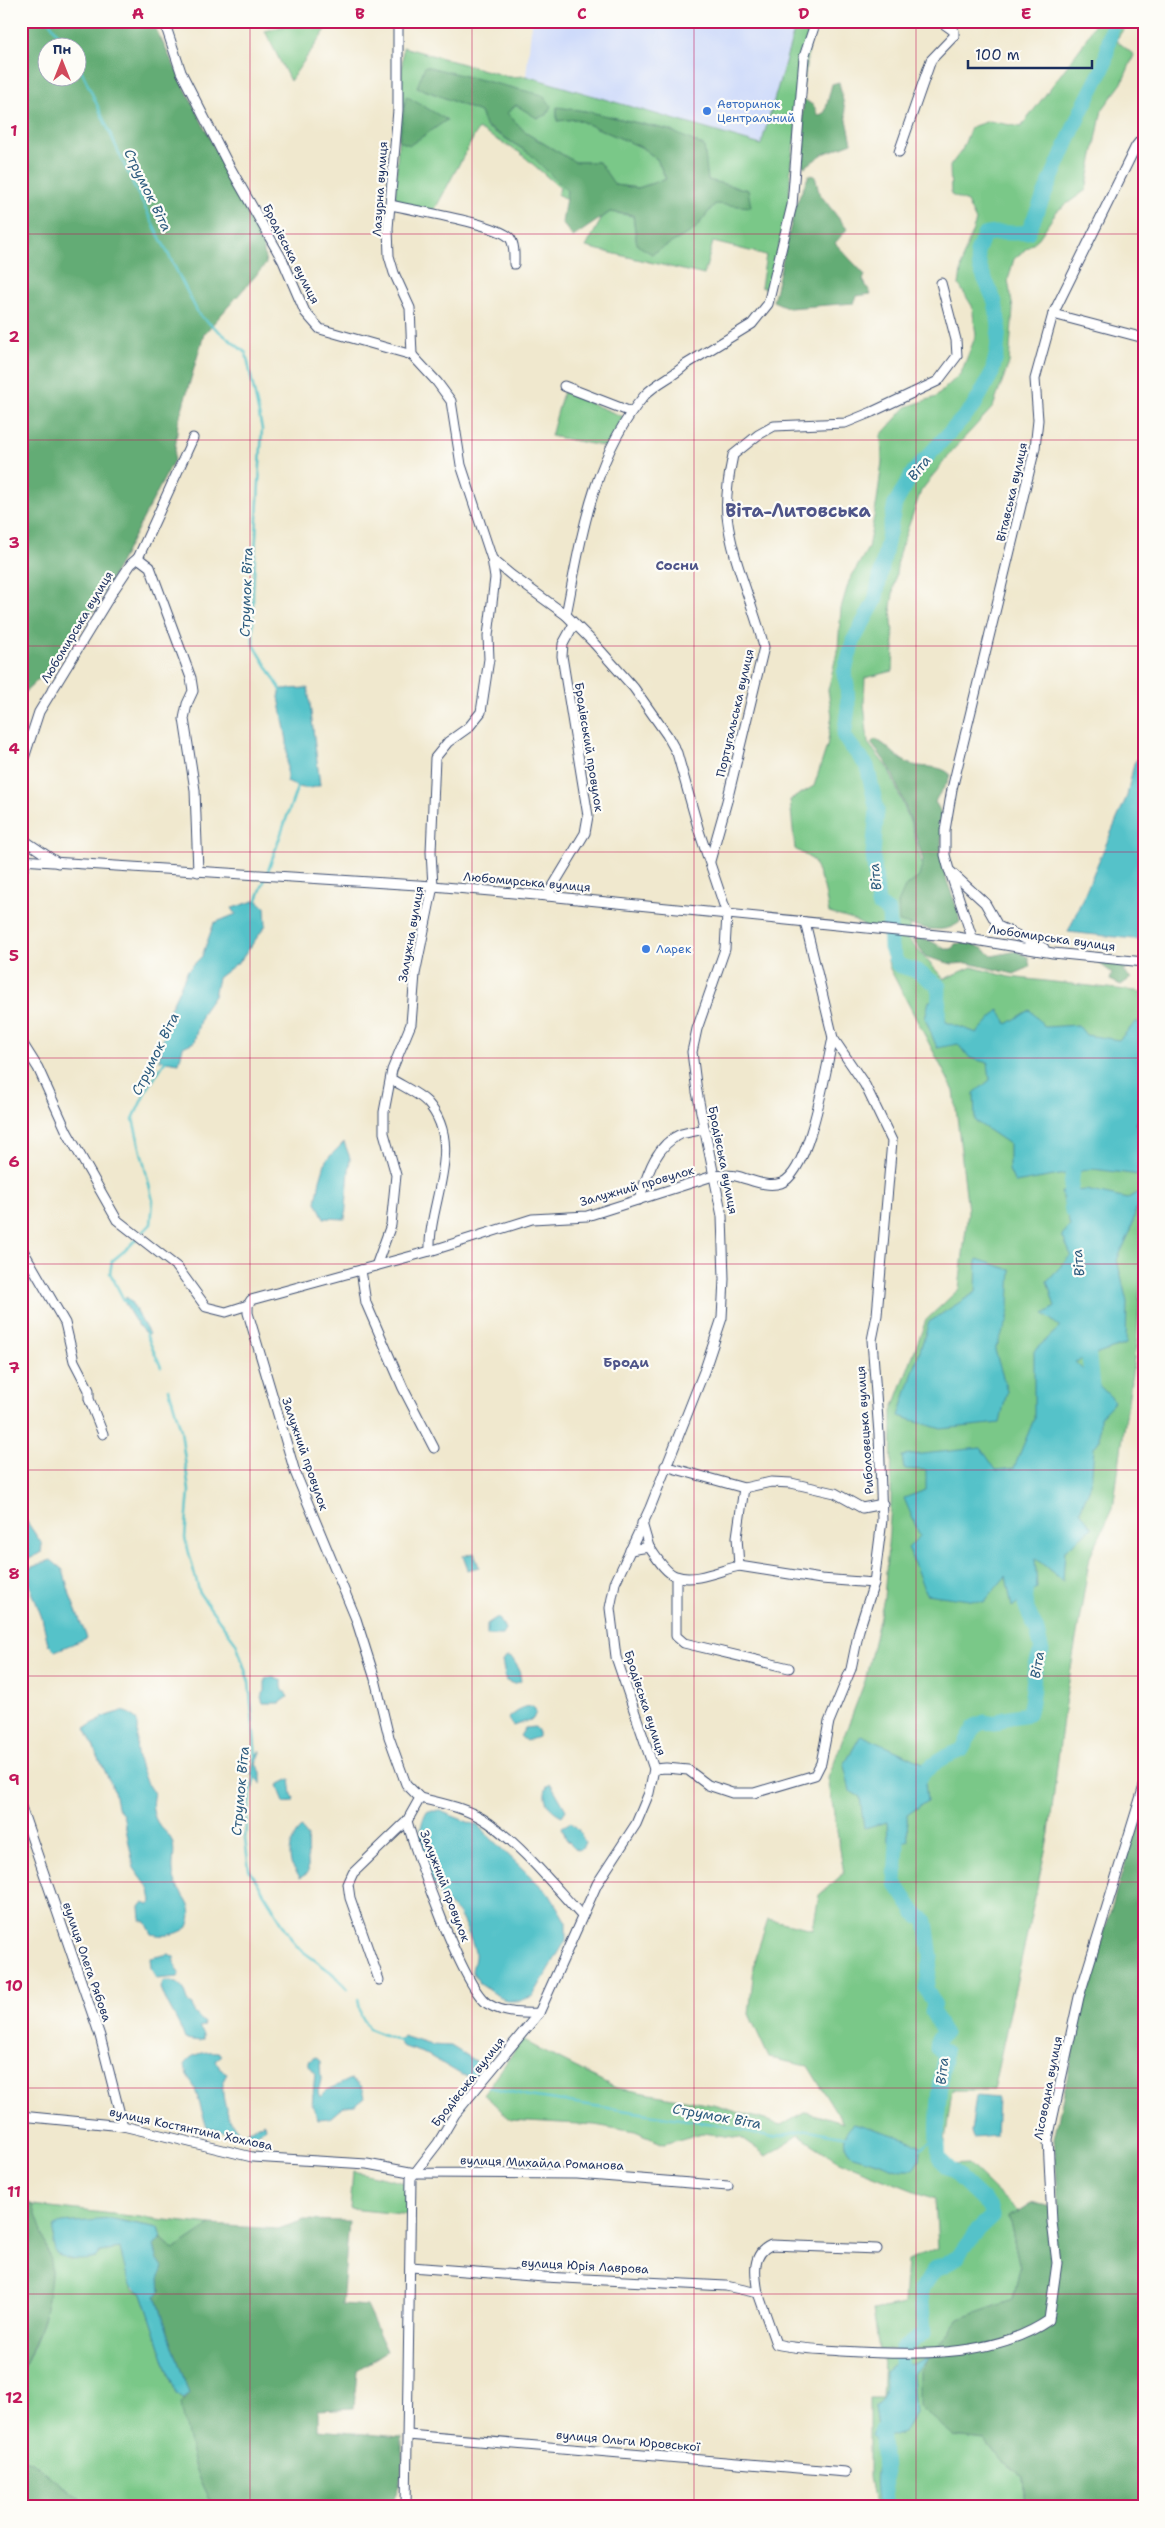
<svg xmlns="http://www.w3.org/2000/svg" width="1165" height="2528" font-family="'Shantell Sans',sans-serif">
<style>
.built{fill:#cedafa}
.green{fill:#7ac888;stroke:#4a7c73}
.forest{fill:#63ac74;stroke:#3f6e69;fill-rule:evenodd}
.water{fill:#54c2c9;stroke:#387894}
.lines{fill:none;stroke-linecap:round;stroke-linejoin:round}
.stream{stroke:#54c2c9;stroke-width:2.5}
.river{stroke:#54c2c9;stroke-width:15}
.minor-casing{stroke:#3b4b6f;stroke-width:11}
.minor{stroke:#fff;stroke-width:9}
.grid{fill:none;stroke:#c2185b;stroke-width:1;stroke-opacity:0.55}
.shop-dot{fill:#3f7fe0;stroke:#fdfcf7;stroke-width:2}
.labels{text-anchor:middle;stroke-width:4.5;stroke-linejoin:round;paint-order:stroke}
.shop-label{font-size:12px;fill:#366cbe;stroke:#fdfcf7;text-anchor:start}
.street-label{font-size:12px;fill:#1b2f5e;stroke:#fdfcf7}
.water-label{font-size:14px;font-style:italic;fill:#2c5b7e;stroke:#fdfcf7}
.neighbourhood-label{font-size:14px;font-weight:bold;fill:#4f5589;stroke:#fdfcf7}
.district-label{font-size:18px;font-weight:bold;fill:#4f5589;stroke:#fdfcf7}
.neatline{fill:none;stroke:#c2185b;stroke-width:2}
.grid-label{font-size:16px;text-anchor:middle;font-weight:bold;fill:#c2185b}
</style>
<rect width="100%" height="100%" fill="#fdfcf7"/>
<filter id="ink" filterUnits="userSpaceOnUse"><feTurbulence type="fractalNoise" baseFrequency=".02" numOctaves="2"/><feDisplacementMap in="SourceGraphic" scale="10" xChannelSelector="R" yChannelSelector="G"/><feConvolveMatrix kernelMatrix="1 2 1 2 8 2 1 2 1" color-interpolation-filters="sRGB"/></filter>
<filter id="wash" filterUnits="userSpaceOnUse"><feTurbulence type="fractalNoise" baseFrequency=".0096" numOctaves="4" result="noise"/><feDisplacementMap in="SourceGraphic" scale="20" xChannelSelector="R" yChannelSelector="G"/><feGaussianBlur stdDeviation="1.12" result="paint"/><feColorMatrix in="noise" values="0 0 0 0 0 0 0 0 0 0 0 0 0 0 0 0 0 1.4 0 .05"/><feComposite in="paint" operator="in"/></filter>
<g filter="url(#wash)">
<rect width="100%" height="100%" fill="#f0e8ce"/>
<path class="built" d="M532 21H797L761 145 526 76Z"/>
<g class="green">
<path d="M304 21H332L290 81 265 31Z"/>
<path d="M797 21H813L791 163 789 204 768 289 761 287 766 255 713 242 704 275 586 247 602 218 610 212 633 216 637 245 694 230 715 204 748 190 707 180 669 130 585 111 557 108V121L576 119 641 147 657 159 666 179 638 188 614 185 599 162H575L526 133 507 113 516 105 537 118 551 105 417 87 480 112 485 126 529 153 567 191 566 200 558 194 560 188 519 152 478 129 434 211 395 203 403 47 509 77 526 76 761 145Z"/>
<path d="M1096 21H1129L1116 40 1134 55 1122 83 1102 110 1086 190 1057 211 1039 238 1014 259 1008 280 1013 309 1009 363 993 407 952 451 921 491 899 553 891 607 894 648 893 671 865 678 864 703 868 743 889 770 912 826 932 904 910 923 908 939 944 979 972 967 1009 977 1144 992V1208L1137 1338 1113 1508 1090 1557 1064 1710 1049 1833 993 2090H952L943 2157 949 2165 968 2164 1018 2212 1009 2217 1020 2268 1013 2300 959 2319 935 2350H879L873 2310 904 2304 907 2260 938 2248 935 2199 840 2162 798 2135 767 2156 741 2138 702 2133 664 2144 635 2132 595 2125 511 2120 484 2094 522 2040 616 2088 713 2105 782 2125 806 2112 843 2123 808 2066 769 2058 749 2014 755 1958 768 1919 813 1929 819 1895 844 1873 828 1778 865 1681 884 1598 891 1504 892 1411 926 1320 959 1289 968 1211 954 1091 889 967 884 936 853 920 829 913 824 887 813 860 795 849 790 800 814 786 827 746 832 715 828 690 838 648 841 608 849 581 868 548 877 501 882 462 881 435 906 407 936 397 961 373 976 335 972 306 959 285 963 257 976 221 967 202 951 195 950 166 962 150 971 127 989 121 1021 127 1082 46Z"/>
<path d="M563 392 624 417 607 447 551 436Z"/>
<path d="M353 2171 410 2184 411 2215 350 2209Z"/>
<path d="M33 2205 211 2225 174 2250 161 2238 158 2228 111 2219 69 2260 95 2258 100 2252 120 2249 133 2290 142 2293 171 2380 177 2394 183 2399C187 2435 192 2477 214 2507H91L31 2461 21 2458V2371L34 2347 42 2322 51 2273Z"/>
<path d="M931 2356 954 2436 985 2440 1002 2462 1023 2476 1025 2507H874L869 2476V2398H882L884 2358Z"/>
</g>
<g class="forest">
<path d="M21 21H152L263 246 266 264 204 334 178 423 174 460 122 559 92 613 57 662 21 696ZM48 48H78V78H48Z"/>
<path d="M425 66 542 95 551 105 547 115 537 118 516 105 507 113 526 133 575 162H599L615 185 638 188 666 179 657 159 641 147 576 119 557 121V107L585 111 669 130 704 146 708 180 748 190 751 207 715 204 694 230 652 254 637 245 633 215 610 212 573 237 562 223 567 191 529 153 485 125 480 112 417 87Z"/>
<path d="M839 82 852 143 823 154 805 167 798 161 804 99 814 106 818 116 825 112 832 84Z"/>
<path d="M406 96 447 120 410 145 399 141Z"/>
<path d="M809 175 815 176 819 193 847 229 835 243 865 275 863 280 871 294 857 296 854 303 789 308 773 301 796 204Z"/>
<path d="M875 739C890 746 896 760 913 765 926 768 940 765 950 774 948 787 939 791 935 802 947 818 940 836 941 855 942 878 957 899 960 922 943 936 919 927 899 922L898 903 905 887 919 877 923 860 913 826 890 768 871 743Z"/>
<path d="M915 937 929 940 945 949H952L955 944C968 941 983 946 992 956L1017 951 1028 957 1030 967 1014 974 968 963 952 964 926 957 914 942Z"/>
<path d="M1106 962 1129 965 1130 968 1122 970 1131 978 1121 985 1110 980 1112 973 1099 963Z"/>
<path d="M1144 1800V2507H1025L1023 2476 1002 2462 985 2440 954 2436 919 2407V2371L959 2319 1013 2300 1020 2268 1009 2217 1031 2203 1059 2210 1054 2138 1085 1996Z"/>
<path d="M23 2200 33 2205C38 2221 52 2257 51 2272 50 2305 37 2343 21 2371V2201Z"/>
<path d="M304 2220 349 2221 342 2304 366 2306 387 2351 357 2370 354 2408 318 2410V2430L402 2437C402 2461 405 2488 387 2507H214C193 2478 187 2437 181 2403L189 2394 156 2296 160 2291 159 2279 163 2267 157 2258 154 2246 161 2238 174 2250 211 2225 278 2229Z"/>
<path d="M21 2458 31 2461 91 2507H21Z"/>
</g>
<g class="water">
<path d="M308 688 320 785C308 791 299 788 287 782V741L279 697 281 689Z"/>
<path d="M1144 750V940L1068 932 1127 796 1134 763Z"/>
<path d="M257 900 265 907 266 925 241 960 218 978 214 996 202 1013 194 1042 183 1047 179 1063 159 1060 168 1013 188 970 202 956 214 923 236 914 232 908Z"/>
<path d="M929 1001H942L946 1022 977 1033 999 1010 1007 1024 1030 1010 1045 1027 1078 1025 1086 1035 1119 1040 1137 1021 1144 1032V1118L1135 1123 1144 1136V1167L1140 1175 1093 1169 1015 1183 1009 1170V1144L975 1121 974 1093 990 1080 988 1063 970 1058 958 1044 937 1048 925 1018Z"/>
<path d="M344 1142 350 1158 345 1219 324 1218 316 1202 320 1180 326 1160Z"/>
<path d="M1144 1189V1207L1136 1209 1131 1230 1117 1260 1127 1302 1126 1344 1075 1362 1115 1401 1100 1417 1099 1441 1094 1448 1091 1484 1080 1511 1092 1528 1065 1550 1063 1581 1035 1558 1037 1588 1012 1607 1006 1576 984 1602 926 1594 908 1548 920 1536 904 1498 926 1490V1470L904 1469 902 1456 981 1448 996 1470 1014 1468 1034 1419V1351L1060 1327 1044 1314 1055 1307 1047 1281 1071 1255 1062 1235 1070 1226 1061 1192 1086 1190 1127 1199Z"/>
<path d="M977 1259 1011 1270 1008 1320 995 1350 1007 1391 1000 1423 941 1429 899 1416 929 1322 976 1292Z"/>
<path d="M126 1297 130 1300 149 1334 147 1335C137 1325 130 1314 124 1301Z"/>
<path d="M21 1513 42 1544 41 1553 21 1563Z"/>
<path d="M474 1553 479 1567 468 1570 463 1556Z"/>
<path d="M51 1560 63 1570 71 1598 87 1638 55 1651 48 1644 42 1618 24 1570Z"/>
<path d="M496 1618H499L505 1630 502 1635H487V1624Z"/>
<path d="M507 1657 512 1658 519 1669 521 1681 514 1684 506 1681 502 1661Z"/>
<path d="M272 1677 282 1681V1687L288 1697 280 1703H263L261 1697 265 1691V1679Z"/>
<path d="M533 1706 536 1712 533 1719 513 1726 508 1718 524 1707Z"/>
<path d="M122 1711C148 1718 134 1735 137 1753 139 1766 145 1784 154 1793 151 1804 152 1816 160 1826 164 1831 169 1834 172 1841 176 1851 172 1861 173 1871 174 1896 199 1900 188 1927 178 1935 164 1937 152 1934L146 1922 141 1920 140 1907 143 1903 149 1905 152 1901 150 1890 134 1868 123 1814 117 1807 114 1791 85 1728 104 1717Z"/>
<path d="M535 1727 538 1730V1737L526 1741 520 1736 525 1728Z"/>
<path d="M861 1735 923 1763 927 1801 907 1815 908 1841 888 1842 887 1822 864 1828 860 1797 850 1791 844 1765Z"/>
<path d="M260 1750 261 1752 256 1764 261 1772V1784L252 1774 254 1759Z"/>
<path d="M290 1779 292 1795 294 1797 293 1802 284 1803 278 1785Z"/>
<path d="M551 1784 566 1810 562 1816C549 1810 541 1799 547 1786Z"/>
<path d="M427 1811H440L478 1826 550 1895 566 1922V1940L533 1996 520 2001H506L480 1984 472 1971C473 1965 476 1958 475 1952 473 1943 463 1920 458 1913 452 1906 444 1902 439 1894 425 1869 412 1837 427 1811Z"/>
<path d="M571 1822 578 1829 585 1842 582 1849 577 1850 566 1839 562 1827Z"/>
<path d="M301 1828 308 1837C306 1849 309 1861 308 1873L300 1878C298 1873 293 1868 291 1863 288 1852 292 1835 301 1828Z"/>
<path d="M169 1954 174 1957 177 1971 180 1973 178 1977 156 1979 151 1968 150 1958Z"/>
<path d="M168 1981C182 1982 185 1989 188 2002L193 2005 194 2012 204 2023 203 2027 199 2028 204 2034V2039L200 2041 185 2039C179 2021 167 2006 161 1988L163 1982Z"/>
<path d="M403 2036 431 2045 451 2046 475 2061 481 2068 474 2077 462 2075 428 2055 402 2046 399 2041Z"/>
<path d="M218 2052 222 2055 216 2060 220 2069 227 2073C216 2087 228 2125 242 2134L264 2123 265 2127C244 2148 230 2130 207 2128L195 2088 187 2076 185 2064C191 2053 207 2051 218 2052Z"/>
<path d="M315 2057 320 2061 321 2080 318 2092 320 2097 326 2091 351 2079C361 2083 363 2087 365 2097L355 2105 344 2106 330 2118 318 2119 312 2105 315 2073 309 2065V2061Z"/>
<path d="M976 2096 998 2098 996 2136 973 2138 971 2132Z"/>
<path d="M854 2123 907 2139 921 2146 919 2160 913 2170H901L853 2156C841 2146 842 2132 854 2123Z"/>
<path d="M112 2219 158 2228 161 2238 154 2246 157 2258 163 2267 159 2279 160 2291 156 2296 189 2394 183 2399 177 2394 171 2380 142 2293C124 2286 126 2266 120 2249L100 2252 95 2258C80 2261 71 2261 56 2254L53 2243 54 2228 62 2223Z"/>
<path d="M931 2356 912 2374 915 2414 904 2432 884 2438 882 2499 894 2507H878C875 2490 873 2469 881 2453L872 2435 877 2426 874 2407C887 2399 885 2387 885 2372L894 2365 915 2363Z"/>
</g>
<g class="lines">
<g class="stream">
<path d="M49 21 67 48"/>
<path d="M78 63 135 188 199 315 246 353 262 429 253 591V643L282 692"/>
<path d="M267 874 298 785"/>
<path d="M256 902 265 879"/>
<path d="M125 1302 110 1273 112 1261 129 1247 151 1224 153 1201 133 1119 146 1091 166 1060"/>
<path d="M146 1334 161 1367"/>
<path d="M169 1389 181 1430 189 1491 185 1538 200 1594 236 1643 249 1682 256 1757"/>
<path d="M255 1775 247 1812 245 1839 249 1869 297 1947 331 1972 348 1989"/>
<path d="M358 1999 361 2015 369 2029 402 2042"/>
<path d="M489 2087 529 2096 714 2124 773 2137 809 2130 847 2137"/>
<path d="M918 2151 936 2138"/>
</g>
<g class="river">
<path d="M938 1020 939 986 917 971 898 965 891 948 889 912 878 904 873 854 877 810 867 766 844 737 848 708 847 685 844 674 853 641 875 601 895 504 914 471 974 406 992 373 997 351 999 326 995 302 980 268 977 252 984 235C999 230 1013 235 1028 232L1081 111 1104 66 1113 21"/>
<path d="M1070 1156 1074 1161 1070 1195 1072 1211"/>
<path d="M1087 1338 1093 1397"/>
<path d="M912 1789C922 1769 942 1757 962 1750L975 1726 984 1722 995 1724 1005 1718 1028 1714C1036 1693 1030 1669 1042 1651L1037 1631 1025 1605 1027 1585 1022 1579"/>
<path d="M893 2380 901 2369V2350L924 2333 921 2289 935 2269 958 2257 974 2234 993 2216 991 2208 939 2158C935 2123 939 2087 945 2052L937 2048 938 2039 944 2033 932 2012 934 2003 926 1989 931 1957 926 1921 915 1913 895 1883 898 1821"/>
<path d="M881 2429C884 2455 883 2482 887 2507"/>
</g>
</g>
</g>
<g filter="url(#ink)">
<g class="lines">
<defs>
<g id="minor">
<path d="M164 21 181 72 227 162 283 261 305 312 320 329 412 355 437 382 451 401 461 465 492 559 511 575 566 615 592 641 634 688 667 735 677 753 699 831 727 914 725 949 697 1029 692 1052 697 1092 722 1216 724 1279 722 1318 705 1369 650 1508 615 1583 610 1608 616 1657 654 1769 649 1793 636 1824 597 1884 539 2013 455 2114 438 2143 411 2178 406 2507"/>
<path d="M398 21V110L388 228 389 256 394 273 410 308 412 355"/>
<path d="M899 152 931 60 954 36V31L940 21"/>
<path d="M391 205C415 211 495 223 510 238 515 245 514 256 514 264"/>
<path d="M1053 314 1144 338"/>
<path d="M564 386 631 412"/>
<path d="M138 558 193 438"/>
<path d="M566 615C581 539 593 455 645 395 657 382 673 377 685 365L752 324 768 304 792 205 804 57 816 21"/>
<path d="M21 767 39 712 115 588 131 564 138 558 150 567 191 678 193 691 187 704 184 719 195 790 198 872"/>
<path d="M21 838 58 863"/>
<path d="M21 860 433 886 547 896 957 937 1053 953 1144 962"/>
<path d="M710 861 727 801 764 647C753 603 732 561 727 516 725 496 729 474 733 455L758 435 774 426 845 423 872 412 938 381 957 356 956 340 941 283"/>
<path d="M950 872 973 940"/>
<path d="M21 874 26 861"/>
<path d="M547 896 585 833 588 816 562 656 563 644 574 624"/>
<path d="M1044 948 998 926 985 903 949 870 945 855V830L952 789 1035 448 1038 420 1035 379 1053 314 1136 146 1144 136"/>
<path d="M21 1041 38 1068 67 1132 117 1220 177 1267 206 1307 226 1312 248 1305"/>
<path d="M391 1079C402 1086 418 1093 427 1102 466 1145 428 1202 430 1251"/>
<path d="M639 1200C647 1176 655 1145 681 1134 688 1132 697 1131 705 1129"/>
<path d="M21 1247 65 1323 74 1361 89 1390V1399L103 1434"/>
<path d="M376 1266 391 1225 396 1175 384 1133V1112L392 1070 411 1024 415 974 433 886 431 852 435 758 448 742 469 727 481 712 489 659 488 636 495 578 492 559"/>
<path d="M361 1270 366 1303 403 1388 434 1448"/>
<path d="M744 1488 771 1482 791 1483 835 1493 862 1508 883 1504"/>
<path d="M649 1547C656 1556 665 1573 676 1576 694 1583 721 1570 739 1566L737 1537 744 1488 665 1466"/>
<path d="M630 1550 649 1547 642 1523"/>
<path d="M739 1566 821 1579 874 1583"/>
<path d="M676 1577V1636L684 1643 789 1668"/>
<path d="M654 1769 666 1768 688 1770 708 1785 732 1793H754L815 1775 821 1763 829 1722 851 1669 859 1630 874 1583 882 1520 879 1434 872 1340 877 1315 892 1141 865 1085 833 1038 805 922"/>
<path d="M420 1798C442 1803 470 1809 489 1823 524 1848 553 1885 582 1916"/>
<path d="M21 1807 100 2036 123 2126"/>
<path d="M379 1980 350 1898 348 1884 353 1873 407 1821"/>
<path d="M539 2013C521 2014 503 2013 488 2004 463 1988 416 1854 407 1821L420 1798 406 1784 389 1737 375 1679 356 1619 295 1472 248 1313V1305L251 1300 430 1251 532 1219 587 1216 713 1176C720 1176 729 1174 736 1176 750 1179 766 1188 781 1183 810 1173 826 1067 833 1038"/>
<path d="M21 2116 123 2126 252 2157 367 2164 415 2173 577 2174 728 2186"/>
<path d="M411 2267 544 2277 726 2286 758 2293 776 2344C797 2349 819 2349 841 2351 906 2355 993 2359 1049 2320L1057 2263 1052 2222 1048 2139 1079 1997 1144 1786"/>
<path d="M758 2293C755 2275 751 2254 771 2245L877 2249"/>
<path d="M408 2435 845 2472"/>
</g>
</defs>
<use href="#minor" class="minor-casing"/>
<use href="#minor" class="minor"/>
</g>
</g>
<path class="grid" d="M250 21V2507M472 21V2507M694 21V2507M916 21V2507M21 234H1144M21 440H1144M21 646H1144M21 852H1144M21 1058H1144M21 1264H1144M21 1470H1144M21 1676H1144M21 1882H1144M21 2088H1144M21 2294H1144"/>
<g class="shop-dot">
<circle cx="707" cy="111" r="5"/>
<circle cx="646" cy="949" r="5"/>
</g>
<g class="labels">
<g class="shop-label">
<text x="717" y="108">Авторинок<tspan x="717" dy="14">Центральний</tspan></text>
<text x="656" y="953">Ларек</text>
</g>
<g class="street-label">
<text transform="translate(380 189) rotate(-86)" y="4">Лазурна вулиця</text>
<text transform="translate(291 254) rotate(63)" y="4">Бродівська вулиця</text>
<text transform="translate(1012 492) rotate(-77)" y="4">Вітавська вулиця</text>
<text transform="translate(77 627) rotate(-59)" y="4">Любомирська вулиця</text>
<text transform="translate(735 713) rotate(-77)" y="4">Португальська вулиця</text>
<text transform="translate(589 747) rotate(81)" y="4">Бродівський провулок</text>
<text transform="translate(527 882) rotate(5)" y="4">Любомирська вулиця</text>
<text transform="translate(411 934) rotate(-80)" y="4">Залужна вулиця</text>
<text transform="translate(1052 938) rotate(8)" y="4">Любомирська вулиця</text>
<text transform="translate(723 1160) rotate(79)" y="4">Бродівська вулиця</text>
<text transform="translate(637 1186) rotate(-16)" y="4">Залужний провулок</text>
<text transform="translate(865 1430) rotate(-94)" y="4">Риболовецька вулиця</text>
<text transform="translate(305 1454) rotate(71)" y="4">Залужний провулок</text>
<text transform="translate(645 1703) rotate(72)" y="4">Бродівська вулиця</text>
<text transform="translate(445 1886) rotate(69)" y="4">Залужний провулок</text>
<text transform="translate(87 1962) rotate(71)" y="4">вулиця Олега Рябова</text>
<text transform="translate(468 2082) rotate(-52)" y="4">Бродівська вулиця</text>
<text transform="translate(1048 2088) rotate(-79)" y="4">Лісоводна вулиця</text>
<text transform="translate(191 2129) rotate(12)" y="4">вулиця Костянтина Хохлова</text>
<text transform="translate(542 2163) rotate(2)" y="4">вулиця Михайла Романова</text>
<text transform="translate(585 2266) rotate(3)" y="4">вулиця Юрія Лаврова</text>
<text transform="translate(628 2441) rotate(5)" y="4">вулиця Ольги Юровської</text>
</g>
<g class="water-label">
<text transform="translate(148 190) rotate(64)" y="5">Струмок Віта</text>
<text transform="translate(919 468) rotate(-52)" y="5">Віта</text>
<text transform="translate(246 592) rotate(-88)" y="5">Струмок Віта</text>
<text transform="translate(875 877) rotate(-96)" y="5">Віта</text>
<text transform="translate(155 1054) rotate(-64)" y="5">Струмок Віта</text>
<text transform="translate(1078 1263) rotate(-96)" y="5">Віта</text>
<text transform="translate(1037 1665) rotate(-81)" y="5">Віта</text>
<text transform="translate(240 1791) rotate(-85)" y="5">Струмок Віта</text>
<text transform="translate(942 2071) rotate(-84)" y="5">Віта</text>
<text transform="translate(717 2116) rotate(10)" y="5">Струмок Віта</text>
</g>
<g class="neighbourhood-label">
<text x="677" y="570">Сосни</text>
<text x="626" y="1367">Броди</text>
</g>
<g class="district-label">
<text x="798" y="517">Віта-Литовська</text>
</g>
</g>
<rect width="1165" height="2528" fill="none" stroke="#fdfcf7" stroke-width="55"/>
<g transform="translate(62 62)"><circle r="24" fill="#fdfcf7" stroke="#a3aaba"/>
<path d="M0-4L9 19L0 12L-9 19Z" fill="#d1495b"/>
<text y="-8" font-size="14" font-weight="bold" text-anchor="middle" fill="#1b2f5e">Пн</text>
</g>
<path d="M968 60v8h124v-8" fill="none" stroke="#1b2f5e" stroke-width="2.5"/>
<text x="975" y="60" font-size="15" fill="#1b2f5e" stroke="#fdfcf7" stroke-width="4" paint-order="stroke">100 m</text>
<rect x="28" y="28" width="1110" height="2472" class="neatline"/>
<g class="grid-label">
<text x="138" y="19">A</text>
<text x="360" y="19">B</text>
<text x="582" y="19">C</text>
<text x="804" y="19">D</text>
<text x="1026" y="19">E</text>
<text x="14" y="136">1</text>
<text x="14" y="342">2</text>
<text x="14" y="548">3</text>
<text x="14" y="754">4</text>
<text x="14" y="961">5</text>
<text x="14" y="1167">6</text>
<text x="14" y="1373">7</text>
<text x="14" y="1579">8</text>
<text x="14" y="1785">9</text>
<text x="14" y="1991">10</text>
<text x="14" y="2197">11</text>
<text x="14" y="2403">12</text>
</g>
</svg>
